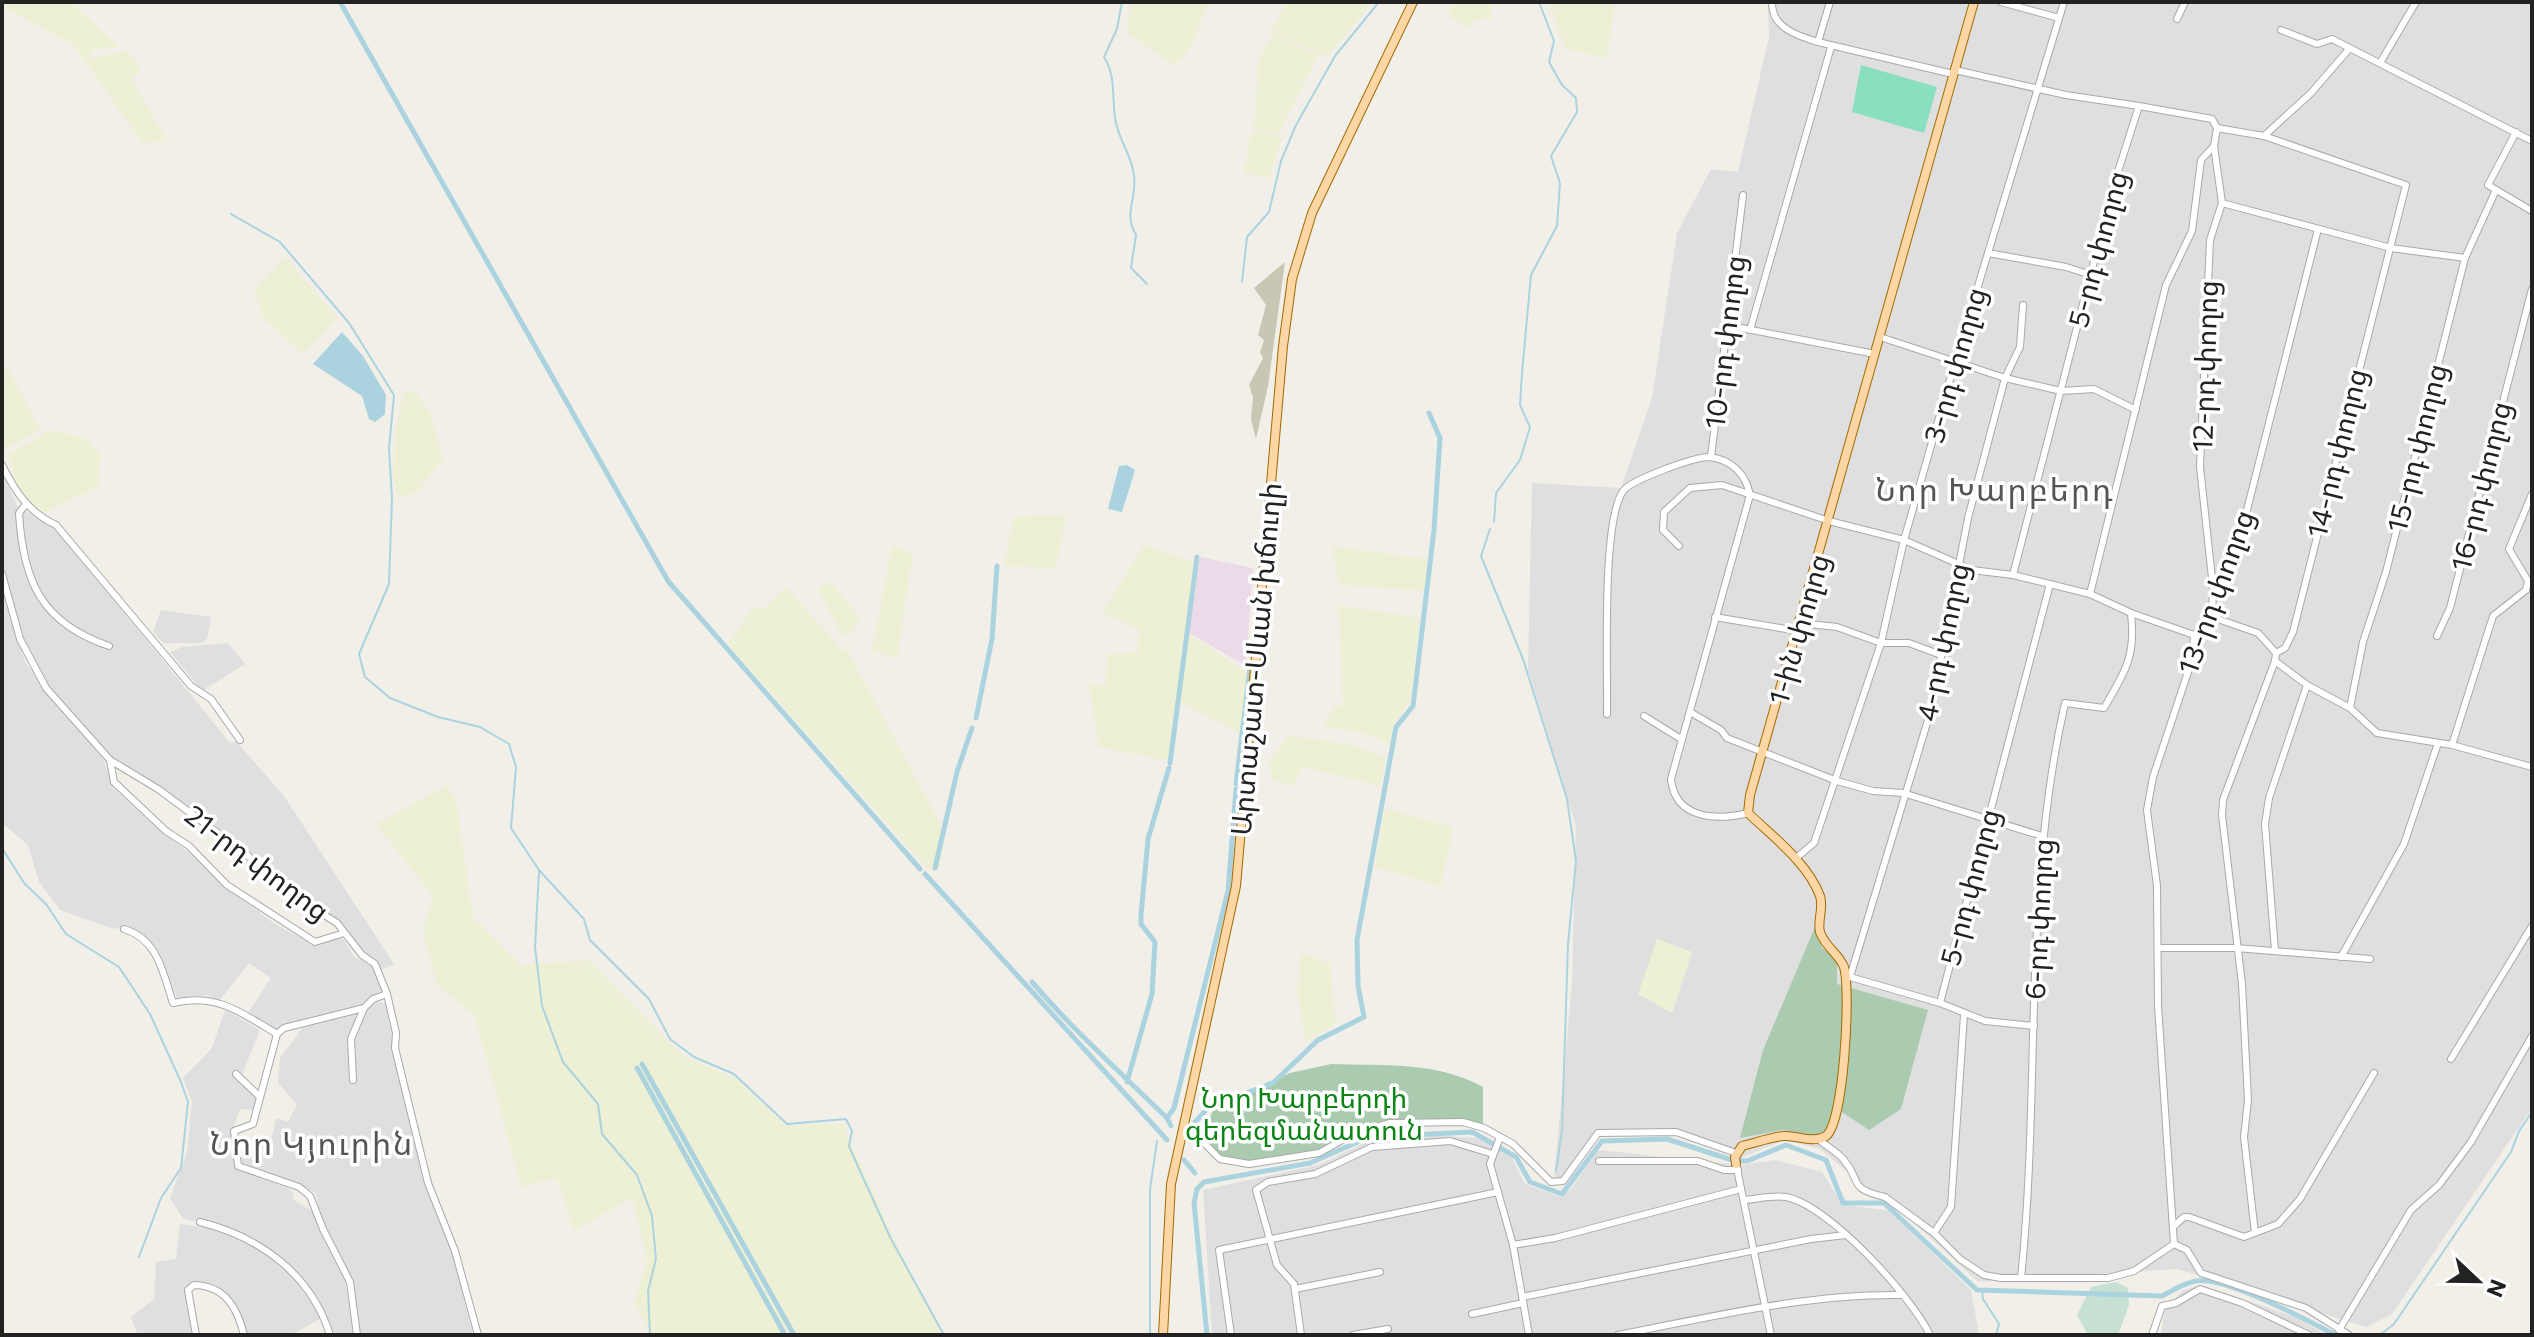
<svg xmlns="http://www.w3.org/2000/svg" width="2534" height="1337" font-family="Commissioner,'Noto Sans Armenian',sans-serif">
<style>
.residential{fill:#e0dfdf}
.industrial{fill:#ebdbe8}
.construction{fill:#c7c7b4}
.farmland{fill:#eef0d5}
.wetland{fill:#c6e0d4}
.cemetery{fill:#aacbaf}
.pitch{fill:#88e0be}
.water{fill:#aad3df}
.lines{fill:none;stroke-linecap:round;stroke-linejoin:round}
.stream{stroke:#aad3df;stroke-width:2}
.canal{stroke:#aad3df;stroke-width:5}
.minor-casing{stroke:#a9a9a9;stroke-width:8}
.major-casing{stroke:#a06b00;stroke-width:10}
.minor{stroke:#fff;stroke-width:6}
.major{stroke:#fcd6a4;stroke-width:8}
.labels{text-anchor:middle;stroke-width:7;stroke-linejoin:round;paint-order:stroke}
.street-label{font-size:28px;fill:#222;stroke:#fff}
.park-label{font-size:28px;fill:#0c8416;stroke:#fff}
.quarter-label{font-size:32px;letter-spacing:2px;fill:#555;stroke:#fff}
</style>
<rect width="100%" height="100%" fill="#f2efe9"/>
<g class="residential">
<path d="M1768 2H2532V1108L2392 1314 2366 1327 2177 1269 1978 1282 1910 1219 1882 1201 1820 1149 1785 1140 1741 1158 1723 1146 1683 1130 1597 1133 1563 1179H1554L1572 984 1576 827 1528 669 1532 483 1621 488 1652 398 1677 233 1711 169 1738 172 1769 37Z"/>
<path d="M2 472 17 506 57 530 230 743 236 741 284 796 394 964 380 970 373 965 382 990 359 1006 284 1025 275 1031 248 1013 271 978 249 963 219 1001 206 995 177 998 159 952 144 935 124 926 114 929 60 910 39 882 28 845 2 823V583L25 662 104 761 113 788 161 832 203 863 231 891 275 924 316 946 331 939H343L355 958 373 964 339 923 276 883 240 850 106 752 46 683 21 635 2 564Z"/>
<path d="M161 610 211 617 207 639 201 643H163L153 632Z"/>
<path d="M228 643 245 664 202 691 170 652 182 647Z"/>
<path d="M376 1002 385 1003 426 1188 453 1256 473 1335H359L352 1281 324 1227 315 1192 241 1164 243 1143 270 1145 276 1118 288 1122 297 1105 278 1083 280 1058 306 1023 356 1012 359 1015Z"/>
<path d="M225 1010 260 1030 240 1079 256 1098 254 1110 240 1109 232 1132 235 1169 288 1188 294 1194 292 1199 317 1214 323 1238 344 1275 354 1335H333L318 1301 296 1270 277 1255 223 1226 183 1219 170 1198 187 1152 192 1102 183 1078 212 1048Z"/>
<path d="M1429 1135 1477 1138 1512 1158 1525 1184 1561 1197 1570 1190 1598 1150 1741 1165 1775 1160 1822 1172 1842 1204 1889 1211 1971 1290 1979 1335H1212L1203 1190 1318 1165 1371 1140Z"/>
<path d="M180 1224 226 1231 285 1266 322 1318 291 1335H246L236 1307 220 1289 204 1284 186 1289 194 1335H138L131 1317 154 1299 156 1262 176 1259Z"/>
<path d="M2202 1285 2295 1317 2327 1335H2161L2165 1309 2183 1290Z"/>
</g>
<path class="industrial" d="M1200 557 1253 568 1246 666 1189 633Z"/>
<path class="construction" d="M1285 262 1268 386 1256 439 1251 419 1253 397 1249 385 1263 358 1260 352 1264 340 1258 335 1266 305 1254 288Z"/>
<g class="farmland">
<path d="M2 2H71L120 47 90 50 91 58 127 51 139 64V74L132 79 167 141 142 143 74 45 2 7Z"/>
<path d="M1130 2H1208L1193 43 1182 59 1172 64 1127 33Z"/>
<path d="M1287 2H1369L1372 3 1327 56 1270 32Z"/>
<path d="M1454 2H1492L1491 19 1474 20 1469 29 1449 16Z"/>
<path d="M1549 2H1615L1607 58 1565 49Z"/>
<path d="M1272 35 1319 54 1279 133 1254 129 1259 60Z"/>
<path d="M1252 131 1283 135 1269 178 1243 173Z"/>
<path d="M285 257 338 318 303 354 263 318 254 290Z"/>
<path d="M8 368 40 430 2 450V371Z"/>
<path d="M415 391 430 412 443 459 417 493 398 498 393 474 396 427 403 393Z"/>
<path d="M50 430 87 439 100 454 98 487 43 513 20 495 8 454Z"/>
<path d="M1067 515 1055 569 1004 565 1014 516Z"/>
<path d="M892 545 913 554 897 659 872 651Z"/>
<path d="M1144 545 1197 563 1188 633 1248 673 1244 735 1180 702 1168 761 1099 747 1089 683 1105 686 1108 654 1138 652 1139 629 1102 613Z"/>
<path d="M1332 546 1428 559 1424 591 1339 585Z"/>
<path d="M831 582 860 618 853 632 843 637 818 588Z"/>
<path d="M786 587 843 651H848L946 834 939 868H927L728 645 752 608H766Z"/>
<path d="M1338 605 1420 618 1410 703 1393 726 1390 746 1371 735 1323 726 1334 706H1343Z"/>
<path d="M1294 736 1349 744 1386 757 1380 786 1302 767 1294 786 1271 780 1270 760 1288 737Z"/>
<path d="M447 785 456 800 473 917 521 965 589 960 685 1057 737 1079 786 1125 843 1124 919 1294 945 1335H653L634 1304 647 1260 632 1198 574 1231 557 1178 521 1187 475 1016 436 984 423 930 433 897 376 824Z"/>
<path d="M1385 808 1453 827 1441 887 1375 867Z"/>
<path d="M1657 939 1692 952 1672 1013 1638 994Z"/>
<path d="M1300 953 1330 963 1336 1023 1306 1042 1298 995Z"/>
</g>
<path class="wetland" d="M2116 1282 2128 1288 2129 1305 2118 1335H2088L2077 1315 2091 1287Z"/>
<g class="cemetery">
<path d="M1815 927 1822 948 1837 959V984L1928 1010 1901 1109 1869 1130 1842 1112 1825 1137 1782 1130 1740 1138 1763 1050Z"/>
<path d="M1331 1064C1382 1066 1437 1061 1483 1087V1125L1399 1122 1354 1132 1320 1154 1263 1161 1224 1160 1209 1145V1119L1216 1104 1290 1073Z"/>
</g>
<path class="pitch" d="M1861 65 1937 87 1924 133 1852 112Z"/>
<g class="water">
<path d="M342 332 363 356 386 395 385 414 375 422 369 419 362 396 313 364Z"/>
<path d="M1127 465 1135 470 1122 512 1108 509 1119 466Z"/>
</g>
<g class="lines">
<g class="stream">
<path d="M1122 2 1117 29 1104 57C1117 77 1111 100 1116 123 1120 142 1132 156 1134 176 1137 200 1123 213 1136 235L1131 268 1147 284"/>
<path d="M231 214 280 242 349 323 394 395 389 449 392 498 389 584 359 654 365 677 390 698 438 717 480 727 509 744 516 767 511 828 539 870 584 919 590 940 649 999 670 1039 694 1057 734 1074 787 1124 846 1119 852 1131 849 1146 860 1171 891 1239 944 1335"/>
<path d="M1242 282 1247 237 1269 212 1281 161 1296 125 1335 56 1379 2"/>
<path d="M1494 522 1496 493 1520 460 1530 427 1520 405 1522 373 1531 275 1557 226 1560 183 1551 156 1577 112 1576 98 1562 85 1549 62 1554 41 1539 2"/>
<path d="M1490 529 1481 556 1523 659 1567 799 1576 861 1568 944 1562 1130 1556 1171"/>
<path d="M2 848 24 883 46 904 66 934 119 967 150 1014 181 1082 188 1102 181 1168 161 1198 139 1257"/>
<path d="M539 871 535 947 542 1006 563 1062 598 1104 602 1134 637 1175 652 1216 656 1259 648 1291 650 1335"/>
<path d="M1982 1290 1983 1299 1999 1324 1996 1335"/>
<path d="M1150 1335V1189L1157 1141"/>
<path d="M2380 1335 2394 1324 2511 1152 2519 1131 2532 1112"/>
</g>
<g class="canal">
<path d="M340 2 668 581 920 869"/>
<path d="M976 718 992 639 997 566"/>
<path d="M1170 763 1197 557"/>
<path d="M1236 784 1250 668"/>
<path d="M935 868 957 772 972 728"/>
<path d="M925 874 1167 1140"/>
<path d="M1032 982C1074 1031 1121 1073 1167 1118L1171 1126"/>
<path d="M642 1064 794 1335"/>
<path d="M637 1068 785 1335"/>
<path d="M1127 1082 1152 994 1155 942 1141 924V915L1148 839 1169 768"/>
<path d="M1214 1105 1273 1083 1318 1040 1364 1017 1358 986 1357 940 1396 727 1413 706 1434 530 1440 438 1429 413"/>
<path d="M1167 1118 1174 1108 1228 891 1236 789"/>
<path d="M1195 1122 1208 1108"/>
<path d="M1184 1160 1195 1173"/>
<path d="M1207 1335 1194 1203 1197 1189 1204 1182 1310 1163 1369 1137 1472 1132 1516 1157 1530 1182 1562 1194 1602 1141 1667 1139 1732 1160 1747 1161 1786 1145 1826 1160 1843 1203H1884L1977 1290 2162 1296C2173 1290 2184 1283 2196 1281 2225 1276 2308 1321 2336 1335"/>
</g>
<defs>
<g id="minor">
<path d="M1772 2C1771 27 1797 36 1818 42"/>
<path d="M1830 2 1818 42 1953 74"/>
<path d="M2001 2 2059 18"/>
<path d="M2177 19 2185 2"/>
<path d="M2281 30 2317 44 2332 39 2532 141"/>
<path d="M2380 63 2416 2"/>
<path d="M1955 70 2066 95 2139 106 2114 184 2013 575"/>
<path d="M2139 106 2212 119 2217 128 2214 146 2222 203 2210 240 2200 467 2213 587 2212 617 2194 635 2193 657 2153 777 2147 810 2157 886 2158 1006 2174 1244"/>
<path d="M2217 128 2264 136 2406 185 2293 632 2285 648 2276 653"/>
<path d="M2516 132 2488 185 2532 211"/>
<path d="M2264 136 2311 93 2350 48"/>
<path d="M2222 203 2391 248 2465 258"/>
<path d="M1988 253 2066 267 2091 275"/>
<path d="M1726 325 1875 354"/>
<path d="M1750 330 1831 47"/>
<path d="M1880 337 2005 378 2061 391 2094 389 2136 410"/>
<path d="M1711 457 1743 195"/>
<path d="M2 465C15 491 28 512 56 525L191 686 211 699 240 740"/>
<path d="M26 504 19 513C23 581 41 623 109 646"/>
<path d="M1679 546 1663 530 1664 512 1690 488 1722 485 1829 521 1904 540 1972 570 2013 575 2090 594 2131 613 2194 635"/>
<path d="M2 574 20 639 46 688 110 760 158 789 246 854 280 887 337 923 362 955 375 964 387 994 396 1033 395 1048 428 1183 455 1251 478 1335"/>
<path d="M2213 587 2228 575 2247 510 2318 229"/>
<path d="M2090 594 2166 285 2192 231 2201 160 2214 146"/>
<path d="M1715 617 1798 631"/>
<path d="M2212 617 2258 633 2276 653 2275 661 2307 685 2350 708 2377 733 2452 745 2532 767"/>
<path d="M1800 623 1837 627 1881 643H1909L1941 655"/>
<path d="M2437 636 2450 608 2532 289"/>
<path d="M2350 708 2363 642 2386 572 2465 258 2495 192"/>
<path d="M1690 712 1721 730 1727 738 1837 781 1873 791 1903 793 2042 836"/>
<path d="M1607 714C1608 673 1601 517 1624 490 1634 479 1694 457 1709 457 1731 459 1746 474 1750 495L1671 779C1675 819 1716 821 1748 813"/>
<path d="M1644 716 1681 739"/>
<path d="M2452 745 2493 616 2526 590 2528 581 2509 549 2532 494"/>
<path d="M110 760 114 782 166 831 189 846 227 885 315 942 344 933"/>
<path d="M1795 859 1814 843 1881 643 1904 540 1955 362 2064 2"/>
<path d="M124 929C158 939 163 973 173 1003 217 993 240 1012 277 1034"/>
<path d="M2159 948H2236L2370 959"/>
<path d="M2275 951 2265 824 2269 798 2307 685"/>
<path d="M2341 957 2404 844 2438 743"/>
<path d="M1850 977 1931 710 1968 518 2005 378 2020 347 2023 305"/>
<path d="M1850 977 1940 1003 1985 1021 2034 1026"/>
<path d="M1940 1003 2050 584"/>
<path d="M2451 1059 2532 926"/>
<path d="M236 1074 260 1097"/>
<path d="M353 1080 351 1039 364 1008"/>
<path d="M1181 1135 1203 1142 1220 1159 1249 1164 1319 1153 1353 1134 1389 1123 1463 1122 1484 1128 1513 1144 1551 1182 1563 1181 1598 1133 1676 1132 1736 1153"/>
<path d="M1500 1137 1490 1164 1513 1245 1529 1335"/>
<path d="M1818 1139C1826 1146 1838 1152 1844 1160 1863 1183 1847 1188 1885 1197L1934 1233 1960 1259 1984 1275 2001 1278H2108L2134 1271 2174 1244 2187 1250 2201 1273 2306 1308 2349 1335"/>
<path d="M1599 1161H1698L1724 1170H1738"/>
<path d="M1736 1164 1771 1335"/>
<path d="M1744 1200C1757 1199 1773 1195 1786 1197 1829 1205 1912 1297 1930 1335"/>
<path d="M200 1222C260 1237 311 1274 330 1335"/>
<path d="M2173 1227 2184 1217H2189L2244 1237 2278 1224 2300 1199 2374 1073"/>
<path d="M1934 1233 1951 1207 1964 1015"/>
<path d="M2255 1233 2244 1137 2248 1100 2242 984 2222 815 2223 800 2275 661"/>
<path d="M1513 1245 1555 1238 1741 1189"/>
<path d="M2021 1278C2041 1087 2022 892 2065 703L2104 708C2125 672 2136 657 2131 613"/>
<path d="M1295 1289 1380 1272"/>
<path d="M1522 1297 1811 1239 1846 1235"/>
<path d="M1472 1314 1523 1303"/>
<path d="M2339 1330 2411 1210 2439 1185 2471 1142 2532 1036"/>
<path d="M196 1335 188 1290 194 1285C225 1286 237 1307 244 1335"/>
<path d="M357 1335 350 1282 323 1229 310 1196 299 1187 238 1166 234 1131 253 1124 277 1034 284 1028 364 1008 373 999 387 994"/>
<path d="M1231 1335 1219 1250 1498 1192"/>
<path d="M1301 1335 1294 1284 1277 1265 1256 1190 1268 1182 1315 1174 1372 1147 1450 1141 1493 1154"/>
<path d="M1353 1335 1388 1329"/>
<path d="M1618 1335C1711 1317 1805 1294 1900 1295"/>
<path d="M2152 1335 2162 1306 2176 1303 2200 1289 2242 1303 2309 1335"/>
</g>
<g id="major">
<path d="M1736 1164 1735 1157 1742 1146C1755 1143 1770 1137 1784 1136 1797 1135 1813 1144 1826 1136 1844 1123 1851 990 1844 967 1839 954 1825 947 1820 932 1817 921 1824 908 1820 896 1808 863 1772 836 1748 813L1750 795 1974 2"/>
<path d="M1163 1335 1171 1184 1236 886 1283 346 1292 279 1312 213 1413 2"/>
</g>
</defs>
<use href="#minor" class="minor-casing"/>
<use href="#major" class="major-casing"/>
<use href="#minor" class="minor"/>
<use href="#major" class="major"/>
</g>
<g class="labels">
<g class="street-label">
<text transform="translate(2098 249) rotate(-75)" y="10">5-րդ փողոց</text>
<text transform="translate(1725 342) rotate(-83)" y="10">10-րդ փողոց</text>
<text transform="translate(1955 365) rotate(-74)" y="10">3-րդ փողոց</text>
<text transform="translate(2205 366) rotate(-88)" y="10">12-րդ փողոց</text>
<text transform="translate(2417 448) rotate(-76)" y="10">15-րդ փողոց</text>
<text transform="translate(2337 453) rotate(-76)" y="10">14-րդ փողոց</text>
<text transform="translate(2481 486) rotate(-76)" y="10">16-րդ փողոց</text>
<text transform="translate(2216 592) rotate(-70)" y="10">13-րդ փողոց</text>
<text transform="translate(1799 629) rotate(-74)" y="10">1-ին փողոց</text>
<text transform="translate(1943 642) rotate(-78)" y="10">4-րդ փողոց</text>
<text transform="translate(1256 659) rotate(-85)" y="10">Արտաշատ-Սևան խճուղի</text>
<text transform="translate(257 863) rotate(37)" y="10">21-րդ փողոց</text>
<text transform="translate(1970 887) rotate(-75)" y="10">5-րդ փողոց</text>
<text transform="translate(2039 919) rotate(-87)" y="10">6-րդ փողոց</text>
</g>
<g class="park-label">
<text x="1304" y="1108">Նոր Խարբերդի<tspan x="1304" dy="32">գերեզմանատուն</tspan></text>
</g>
<g class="quarter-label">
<text x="1995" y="501">Նոր Խարբերդ</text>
<text x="312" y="1155">Նոր Կյուրին</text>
</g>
</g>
<rect width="2534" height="1337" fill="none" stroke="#222222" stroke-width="8"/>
<g transform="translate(2478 1281) rotate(112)" stroke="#ffffff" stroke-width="6" paint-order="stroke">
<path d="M0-6L14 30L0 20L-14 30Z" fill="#222222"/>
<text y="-12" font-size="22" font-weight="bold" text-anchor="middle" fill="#222222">N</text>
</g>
</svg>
